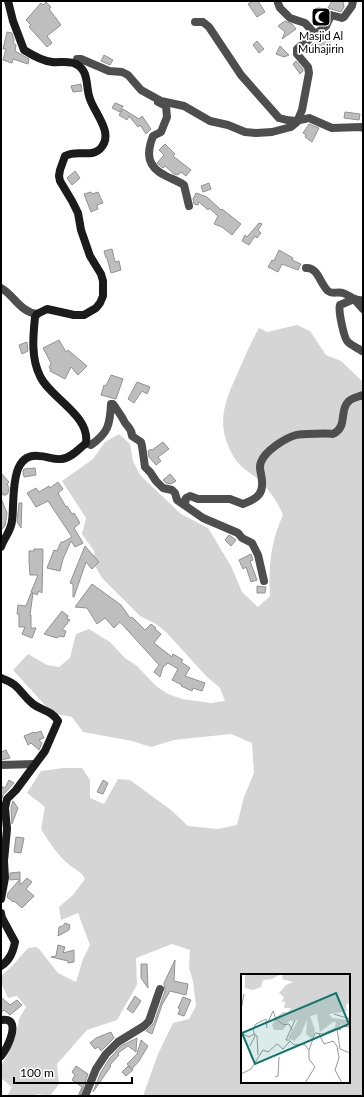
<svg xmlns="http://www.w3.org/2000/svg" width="364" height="1097" font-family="Lato,sans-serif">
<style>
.green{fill:#d5d5d5;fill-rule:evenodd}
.building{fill:#bebebe;stroke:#929292}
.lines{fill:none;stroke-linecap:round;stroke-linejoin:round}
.street{stroke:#4e4e4e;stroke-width:8}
.secondary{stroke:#1b1b1b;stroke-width:8}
.labels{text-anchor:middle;stroke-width:3.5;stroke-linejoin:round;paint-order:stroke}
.poi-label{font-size:11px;fill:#000;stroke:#fff}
.inset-road{fill:none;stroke:#999;stroke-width:1}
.view{fill:#0f766e;fill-opacity:0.15;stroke:#0f766e;stroke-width:2}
.inset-edge{fill:none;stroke:#000;stroke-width:2}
</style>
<rect width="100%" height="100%" fill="#fff"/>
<path class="green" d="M297 325 310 331 326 355 341 361 363 382V1096H143L158 1054 173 1023 189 1019 196 1006 193 981 189 968 190 950 172 944 136 958 137 985 117 1020 87 1030 57 1064 59 1084 50 1096 37 1094 36 1096H7L12 1087 1 1078V1066L8 1054 17 1031 19 1019 26 1007 17 996 8 998 1 983V976L13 965 28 948 36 947 39 949 58 973 76 982 83 959 90 945 78 913 61 920 59 907 73 895 85 879C81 870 72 869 66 862 56 853 48 840 41 829L45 807 27 793 41 771 63 768H82L90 780V798L104 804 118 779 130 780 171 810 188 826 218 829 237 825 244 797 254 773 252 743 231 734 174 740 151 747 132 741 83 732 72 717 52 713 13 670 28 654 47 665 59 667 70 658 76 634 89 629 110 642 125 658 137 666 156 686 168 694 182 699 211 703 225 701 220 688 206 676 167 633 156 624 140 616 102 578 95 566 94 551 82 534 86 518 62 481 93 459 105 442 119 434 130 444 133 461 140 475 181 514 208 528 231 566 242 592 258 607 270 596C268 567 271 541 283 515 278 503 271 492 261 482 255 476 246 471 240 465 234 459 230 451 227 443 217 416 228 395 239 370 245 356 251 342 259 328L267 332ZM242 975H349V1082H242Z"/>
<g class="building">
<path d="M253 1H258L265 12 257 17 248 4Z"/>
<path d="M332 1H343L344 7 341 12 328 8Z"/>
<path d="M46 2 51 7 49 9 61 25 47 36 52 43 47 47 29 27 31 25 26 20 41 3 43 5Z"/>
<path d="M318 7 327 11 320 24 312 21Z"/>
<path d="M285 21 292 24 296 29 282 39 285 32 278 26Z"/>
<path d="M7 32 12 33 14 40 13 43 16 45 15 51 29 59 28 64 13 59 12 63 3 60 6 49H3Z"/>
<path d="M325 34 331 42 320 50 316 46 318 44 308 48Z"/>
<path d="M257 41 264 49 259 53 253 45Z"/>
<path d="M280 46 289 55 284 57 276 54Z"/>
<path d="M104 55 113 60 110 65 101 61Z"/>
<path d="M296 61 303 69V71L300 74 293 64Z"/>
<path d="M81 84 82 91 73 92 71 86Z"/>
<path d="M115 103 123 106 120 112 112 108Z"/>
<path d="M123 109 139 119 142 116 151 129 146 134 140 125 138 127 129 116 127 120 119 115Z"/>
<path d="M345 112 360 114 359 120 344 118Z"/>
<path d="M309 124 319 128 312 142 305 137 306 135 303 133Z"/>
<path d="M165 144 175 154 173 156 191 170 186 176 181 172 178 175 174 174 165 166 163 168 157 163 164 155 159 150Z"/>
<path d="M75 171 80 178 72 185 67 178Z"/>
<path d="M209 183 211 189 203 192 201 186Z"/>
<path d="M91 192 92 194 98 192 103 203 97 205 98 209 91 212 84 194Z"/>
<path d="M196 193 207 197 221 210 222 209 241 224 232 235 222 227 214 224 218 216 209 208 208 210 199 202 198 205 194 204 193 199Z"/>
<path d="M259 223 262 224 258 230 261 233 257 238 255 236 249 245 242 241 245 235 247 237Z"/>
<path d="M112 249 115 262 119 261 121 270 111 273 107 258H106L104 251Z"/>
<path d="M279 250 293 258 292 260 301 264 298 270 282 264 278 272 268 267 272 260 274 261Z"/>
<path d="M59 340 66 352 68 350 87 366 78 375 71 367 65 379 50 371 51 369 49 368 51 363 43 348Z"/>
<path d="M27 342 28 351 22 354 19 345Z"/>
<path d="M111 375 123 379 116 399 101 395 104 385 106 386Z"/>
<path d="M137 382 150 387 147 394 142 391 134 403 128 399Z"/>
<path d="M163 442 169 449 158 457 161 461 156 465 149 457 148 451 151 449 152 450Z"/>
<path d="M35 468 36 475 24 477 23 472 24 469Z"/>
<path d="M1 473 9 482 7 484 9 488 8 493 6 495H3L1 491Z"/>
<path d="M170 474 176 481 171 484 166 483 163 480Z"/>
<path d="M58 482 63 489 58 493 66 507 67 506 72 514 74 513 80 523 74 528 83 543 75 547 71 541 63 559 60 571 47 568 54 550 57 551 61 542H63L72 537 48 501 36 507 27 493 36 488 39 492 49 486 50 488Z"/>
<path d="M1 498 7 513 5 526 1 530Z"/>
<path d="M19 503H22L21 528 17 522Z"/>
<path d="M229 535 236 540 231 546 225 540Z"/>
<path d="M85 546 99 562 92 569 86 562 74 597H73V584L70 583Z"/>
<path d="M34 549H43L42 593 39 591 37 595 31 592 38 575H30L29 560V551H34Z"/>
<path d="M251 554 253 560 250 561 257 580 251 582 246 567 243 569 239 560Z"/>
<path d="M92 584 121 605 130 618 132 617 145 630 151 624 156 628 155 629 161 634 154 643 172 657 173 654 183 660 181 662 190 668 185 676 205 683 202 691 193 688 192 691 181 686 182 685 172 680 178 669 168 663 163 667 160 677 154 672 159 665 120 622 114 628 105 618 97 624 87 608 75 607Z"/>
<path d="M257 586 266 587 265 593H257Z"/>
<path d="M31 593H33L30 615H31V628H36L32 638 22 634 25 627H19V614H17L18 605 26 606Z"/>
<path d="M62 611 68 616 67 619 70 620 62 630 66 631 64 637 60 636 57 638 44 634Z"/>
<path d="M41 731 44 738 39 740 42 743 39 750 31 743 28 745 24 736 34 732 35 733Z"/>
<path d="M6 750 10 758 1 760V752Z"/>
<path d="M9 780 14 783 3 795 1 801V786L5 788Z"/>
<path d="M103 780 108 783 103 794 97 792Z"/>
<path d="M13 801 18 808 12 824 11 808Z"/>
<path d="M16 837 24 838 21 853 14 852Z"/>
<path d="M20 872V879L10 880V873Z"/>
<path d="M27 878 32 882 26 889 34 896 22 908 14 901 13 902 7 897 8 893 20 879V885Z"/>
<path d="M65 923 70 925 69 930 58 936 59 927 63 926Z"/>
<path d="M58 945 65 947 63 953 74 950V962L68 963V961L51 957 56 956Z"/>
<path d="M175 960 174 981 188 984 186 995 170 991 163 1003V1002L152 1034 146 1031 154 1023 165 991 164 983Z"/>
<path d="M141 964H147L148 988 141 978Z"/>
<path d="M135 996 141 1001 133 1013 127 1009Z"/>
<path d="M1 997 10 1005 17 1000 22 1005 10 1015 4 1010 1 1013Z"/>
<path d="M183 997 191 1000 184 1016 178 1014 180 1009 178 1008Z"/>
<path d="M111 1032 114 1038 101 1051 98 1047 95 1049 90 1043 96 1038Z"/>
<path d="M137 1038 136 1052 128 1046 118 1053 119 1055 110 1065 111 1066 93 1092 101 1072 110 1058 121 1046Z"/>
<path d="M141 1040 148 1046 139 1061 132 1069 127 1064 137 1054Z"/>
<path d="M76 1066 88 1074 80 1096H78L82 1087 72 1080 75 1075 72 1072Z"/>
<path d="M128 1066 133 1070 126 1076 122 1072Z"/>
</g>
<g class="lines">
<g class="street">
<path d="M278 3 280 8 290 18 305 23 315 34"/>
<path d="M195 22H203L209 27 241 75 279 118C291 122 298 121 309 118L332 128 361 127 363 128"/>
<path d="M76 64 77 59H81L109 71 122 72 128 75 141 90 161 101 184 106 210 121 228 125 245 132 256 133 272 132 291 127 297 122 302 110 309 73 308 67 297 54V49L326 26 331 15 342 18 344 17 352 6 353 1"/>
<path d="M158 102 166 106 167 117 161 132 153 136C146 154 147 167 166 176 172 179 178 181 184 185L189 206"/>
<path d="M306 268C318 267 320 284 328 291 333 295 337 291 343 293 350 295 354 302 363 300"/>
<path d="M1 288C14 295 20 312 37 314"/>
<path d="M362 351C358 348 352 346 348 342 344 339 338 310 340 305L354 299 363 309"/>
<path d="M86 443 91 445C108 433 110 425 111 404H113C117 410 121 415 124 421 127 427 132 428 132 436L141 442 142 446 145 467 150 472 156 481 163 488 172 490 175 493 177 500 203 518 238 533 242 538 252 543 258 555 264 581"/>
<path d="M185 504 186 498 190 496 198 499H230L243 504C259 498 265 493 261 474 260 469 259 467 261 462 265 451 285 438 296 435 300 434 329 433 333 434 348 427 339 411 348 402 351 398 358 397 363 395"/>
<path d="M1 765 35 764"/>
<path d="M85 1096 96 1069 106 1054 118 1042 144 1026 149 1021 160 989"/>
</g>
<g class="secondary">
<path d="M1 547C4 538 11 531 12 521 15 503 8 452 39 456 46 456 54 460 61 459 70 459 79 449 86 443 90 415 50 398 40 376 31 358 33 337 35 317L37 314 47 309 74 315H84L96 308 100 303 103 296V281L101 274 90 256 81 230 78 213 72 201 60 181 59 176 60 170 65 156C77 149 91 158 100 149 115 134 95 114 90 99 85 86 90 72 76 64 69 60 59 63 52 62 42 61 32 55 24 50L13 21 8 1"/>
<path d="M1 678C21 685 19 693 33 704 42 711 51 710 58 721L45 751 16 790 7 799 5 808 7 829 4 861 5 878 1 899"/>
<path d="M1 913 2 918 15 942C13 952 10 960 1 966"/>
<path d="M1 1020C23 1016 8 1048 1 1056"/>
</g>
</g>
<defs>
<symbol id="mosque-square" viewBox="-11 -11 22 22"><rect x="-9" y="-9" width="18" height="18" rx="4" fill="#000" stroke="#fff"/><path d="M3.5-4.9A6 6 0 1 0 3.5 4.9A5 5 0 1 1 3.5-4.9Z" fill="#fff"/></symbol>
</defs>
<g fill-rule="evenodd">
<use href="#mosque-square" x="310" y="6" width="22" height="22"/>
</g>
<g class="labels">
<g class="poi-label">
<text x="321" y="40">Masjid Al<tspan x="321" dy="13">Muhajirin</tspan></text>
</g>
</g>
<g transform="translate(241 974)">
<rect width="109" height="109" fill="#fff"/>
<path d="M4 0H40L31 5 22 6 20 13 12 16 4 14ZM109 0V28L105 31 106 37 88 40 91 44 106 46 109 50 99 51 98 55 94 53 95 48H92L79 58 76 40 69 42 74 56 71 65 65 60 66 45 60 60 53 67 47 64 57 46 48 47 42 56H33L31 51 35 43 42 38H47L50 34H43L44 27 40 29 43 23 38 19 45 11 52 8 41 5 42 1Z" fill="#d5d5d5"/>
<path class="inset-road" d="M0 36 3 20M93 40 109 45M27 48 32 37 35 45 43 51 48 50 51 56M96 55 99 75 109 79M0 59 8 63 13 60 16 62 17 81M78 60 83 70 92 67 96 72 98 84 94 96 101 109M49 66H45L54 46M9 72 14 62 12 55 15 50 25 45 26 54M0 100 10 95 22 76 27 78 36 70 42 75 49 67 53 71 63 70 68 76 74 59 82 60 95 54 99 56 101 52 109 53M34 103 37 102 38 83M64 109 74 93 68 85V76"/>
<path class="view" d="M95 19 108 50 14 90 1 59Z"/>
<rect width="109" height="109" class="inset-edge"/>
</g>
<rect width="364" height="1097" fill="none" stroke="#000000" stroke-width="4"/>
<path d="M14 1077v6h118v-6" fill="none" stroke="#000000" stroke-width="2"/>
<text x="20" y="1077" font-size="12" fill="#000000" stroke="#ffffff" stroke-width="3" paint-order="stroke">100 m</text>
</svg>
